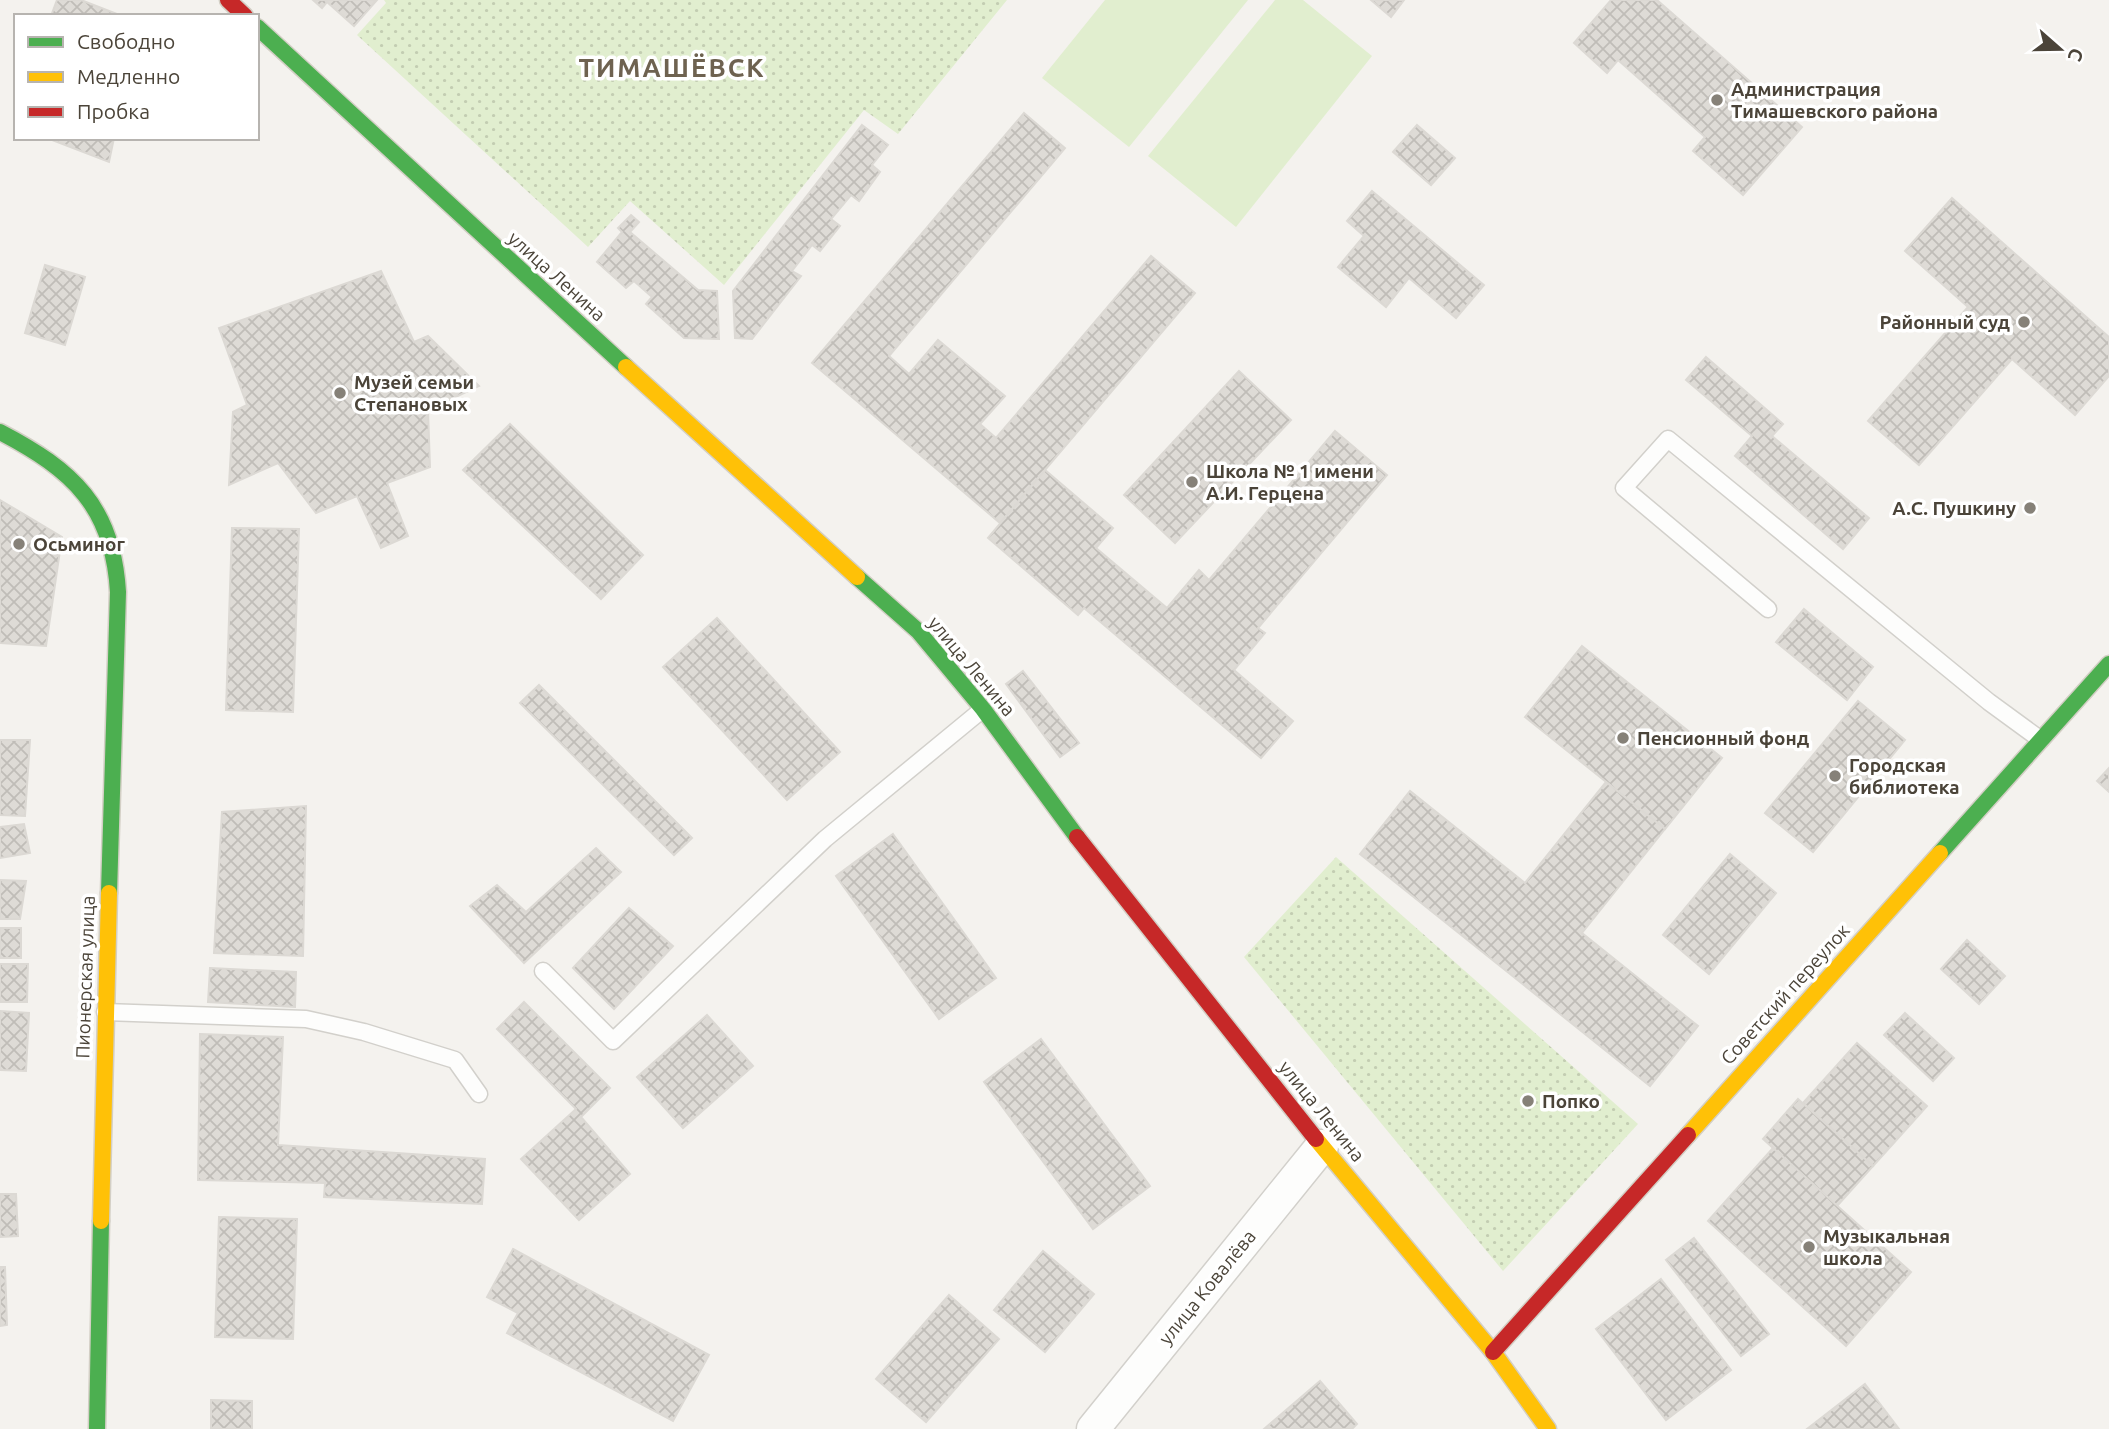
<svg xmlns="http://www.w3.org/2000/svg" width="2109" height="1429" font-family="Ubuntu,sans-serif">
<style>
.grass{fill:url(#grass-dots)}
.pitch{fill:#e1eecf}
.building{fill:url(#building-cross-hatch);stroke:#dcd9d4;stroke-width:2}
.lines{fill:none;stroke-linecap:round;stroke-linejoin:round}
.lane-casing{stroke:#d2d0cb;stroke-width:19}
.street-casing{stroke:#d2d0cb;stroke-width:35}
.fast-casing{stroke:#d3cfc5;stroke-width:19}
.slow-casing{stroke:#d3cfc5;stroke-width:19}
.jam-casing{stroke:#d3cfc5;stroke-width:19}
.lane{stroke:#fdfdfc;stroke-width:16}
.street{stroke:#fdfdfc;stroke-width:32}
.fast{stroke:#4caf50;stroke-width:16}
.slow{stroke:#ffc107;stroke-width:16}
.jam{stroke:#c62828;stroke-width:16}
.poi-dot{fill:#868178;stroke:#fff;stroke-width:2.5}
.labels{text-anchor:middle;stroke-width:7;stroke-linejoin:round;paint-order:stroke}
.poi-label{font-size:19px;font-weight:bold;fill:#4b4439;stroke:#fff;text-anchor:start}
.street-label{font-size:19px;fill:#4b4439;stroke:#fff}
.district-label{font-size:26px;font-weight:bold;letter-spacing:2px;fill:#6e6250;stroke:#fff}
</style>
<defs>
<pattern id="grass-dots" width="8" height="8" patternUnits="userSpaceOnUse" patternTransform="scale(1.75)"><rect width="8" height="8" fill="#e1eecf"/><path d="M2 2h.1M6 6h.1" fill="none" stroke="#c3cdb2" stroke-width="1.8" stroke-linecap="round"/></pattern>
<pattern id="building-cross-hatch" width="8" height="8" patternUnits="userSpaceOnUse" patternTransform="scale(1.75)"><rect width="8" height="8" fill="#dedbd6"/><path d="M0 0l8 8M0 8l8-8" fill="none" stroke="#c0bdb8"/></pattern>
</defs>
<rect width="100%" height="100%" fill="#f4f2ee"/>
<g class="grass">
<path d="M384 0H1007L898 134 864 110 724 285 630 201 588 247 357 35 386 3Z"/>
<path d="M1336 857 1638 1124 1503 1271 1244 957Z"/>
</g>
<g class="pitch">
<path d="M1105 0H1248L1129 147 1042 78Z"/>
<path d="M1275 0H1303L1372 56 1236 227 1148 156Z"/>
</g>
<g class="building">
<path d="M57 0H81L122 16H51Z"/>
<path d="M313 0H377L354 26 327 2 322 8Z"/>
<path d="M1371 0H1404L1391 17Z"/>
<path d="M1611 0H1657L1802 127 1743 195 1693 151 1705 137 1618 60 1607 73 1574 43Z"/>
<path d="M1024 113 1065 148 889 356 909 374 938 340 1005 396 980 424 996 438 1151 256 1195 293 1000 523 812 363Z"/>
<path d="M862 125 888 145 872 165 880 172 859 201 851 195 831 219 840 226 820 251 812 245 792 271 801 276 752 339 735 338 733 291Z"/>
<path d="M1417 125 1455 158 1431 185 1393 152Z"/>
<path d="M47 138H114L109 162Z"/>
<path d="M1372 191 1484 285 1456 318 1409 278 1386 307 1338 267 1364 236 1347 221Z"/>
<path d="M1952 198 2109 337V376L2075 415 2012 359 1919 465 1868 421 1968 307 1905 251Z"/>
<path d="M631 215 639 222 630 232 698 290 717 291 719 339 684 338 646 304 652 297 634 281 626 288 597 262 622 232 618 228Z"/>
<path d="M45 265 85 277 65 345 25 333Z"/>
<path d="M381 271 414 342 428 336 479 386 428 410 430 467 387 483 408 536 381 548 357 496 316 513 278 463 229 485 233 412 247 405 219 328Z"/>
<path d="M1706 357 1783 424 1772 436 1869 518 1843 549 1735 456 1752 436 1686 380Z"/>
<path d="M1239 371 1291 420 1175 543 1124 495Z"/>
<path d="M510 424 643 555 601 599 463 470Z"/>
<path d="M1335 431 1387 475 1258 628 1265 633 1234 670 1293 721 1261 758 1084 608 1078 615 988 538 1045 470 1113 528 1096 548 1167 608 1199 570 1209 580Z"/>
<path d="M0 500 62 537 46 646 0 643Z"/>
<path d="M232 528 299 529 293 712 226 710Z"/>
<path d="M1804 609 1873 667 1847 700 1776 642Z"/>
<path d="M717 618 840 752 787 800 663 667Z"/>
<path d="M1582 646 1722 758 1665 829 1525 717Z"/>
<path d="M1023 671 1079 743 1060 757 1006 684Z"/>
<path d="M539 685 692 838 674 855 520 703Z"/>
<path d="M1858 701 1905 740 1813 852 1765 813Z"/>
<path d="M0 740H30L25 816 0 815Z"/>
<path d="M2109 768V792L2097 781Z"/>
<path d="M1606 782 1665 829 1582 933 1698 1026 1650 1086 1360 854 1410 791 1525 883Z"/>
<path d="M306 806 303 956 214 953 222 812Z"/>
<path d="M24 824 30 853 0 858V827Z"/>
<path d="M893 834 996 978 939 1019 836 876Z"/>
<path d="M596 848 621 872 524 963 470 906 497 885 526 912Z"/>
<path d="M1730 854 1776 893 1709 974 1663 935Z"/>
<path d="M0 880 26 881 20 919H0Z"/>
<path d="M629 908 673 946 614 1009 573 968Z"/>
<rect x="0" y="928" width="21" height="30"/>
<path d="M1967 940 2005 976 1979 1004 1941 969Z"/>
<path d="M0 964H28L27 1002H0Z"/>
<path d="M210 968 296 972 295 1007 208 1002Z"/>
<path d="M524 1002 610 1088 581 1117 630 1174 579 1220 521 1159 576 1109 497 1029Z"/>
<path d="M0 1011 29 1013 26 1071 0 1070Z"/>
<path d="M1905 1013 1954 1058 1933 1081 1884 1035Z"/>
<path d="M707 1015 753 1066 683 1128 637 1077Z"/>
<path d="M200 1034 283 1037 278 1145 485 1159 482 1204 324 1197 325 1183 198 1180Z"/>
<path d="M1041 1039 1150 1186 1093 1229 984 1082Z"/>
<path d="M1857 1043 1927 1106 1873 1166 1803 1103Z"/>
<path d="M1798 1099 1873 1166 1837 1206 1763 1139Z"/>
<path d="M1773 1148 1911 1272 1846 1346 1708 1221Z"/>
<path d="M0 1194H16L18 1236 0 1237Z"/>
<path d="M219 1217 297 1219 293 1339 215 1337Z"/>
<path d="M1694 1238 1769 1334 1741 1356 1666 1260Z"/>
<path d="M513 1249 709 1355 673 1421 507 1333 518 1313 487 1297Z"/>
<path d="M1043 1251 1094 1294 1045 1352 994 1310Z"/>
<path d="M0 1267H5L7 1325 0 1326Z"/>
<path d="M1661 1279 1731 1370 1666 1420 1596 1329Z"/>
<path d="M949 1295 999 1339 926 1422 876 1379Z"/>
<path d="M1320 1381 1357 1424 1352 1429H1264Z"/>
<path d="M1865 1384 1899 1429H1807Z"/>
<path d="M211 1400 252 1401V1429H211Z"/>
</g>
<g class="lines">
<defs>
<g id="lane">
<path d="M1768 609 1624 488 1668 439 1989 702 2041 740"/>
<path d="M543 971 613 1041 825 839 983 709"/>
<path d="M105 1012 306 1019 364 1032 455 1060 479 1094"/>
</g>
<path id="street" d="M1093 1429 1322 1146"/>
<g id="fast">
<path d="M257 27 626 367"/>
<path d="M0 432C73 470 113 507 118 592L109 893"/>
<path d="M857 577 918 631 983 709 1077 837"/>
<path d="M1940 853 2109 664"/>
<path d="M97 1429 101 1221"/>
</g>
<g id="slow">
<path d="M626 367 857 577"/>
<path d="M1688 1135 1940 853"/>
<path d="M1316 1139 1493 1352 1548 1429"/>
<path d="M101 1221 109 893"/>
</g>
<g id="jam">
<path d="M228 0 245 16"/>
<path d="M1077 837 1316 1139"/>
<path d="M1493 1352 1688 1135"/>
</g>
</defs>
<use href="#lane" class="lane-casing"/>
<use href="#street" class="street-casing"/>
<use href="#fast" class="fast-casing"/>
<use href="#slow" class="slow-casing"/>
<use href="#jam" class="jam-casing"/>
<use href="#lane" class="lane"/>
<use href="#street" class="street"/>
<use href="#fast" class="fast"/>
<use href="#slow" class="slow"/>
<use href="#jam" class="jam"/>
</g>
<g class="poi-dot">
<circle cx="1717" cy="100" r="7"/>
<circle cx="2024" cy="322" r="7"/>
<circle cx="340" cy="393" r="7"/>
<circle cx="1192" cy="482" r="7"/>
<circle cx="2030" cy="508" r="7"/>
<circle cx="19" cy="544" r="7"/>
<circle cx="1623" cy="738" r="7"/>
<circle cx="1835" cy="776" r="7"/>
<circle cx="1528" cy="1101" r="7"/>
<circle cx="1809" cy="1247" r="7"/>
</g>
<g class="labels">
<g class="poi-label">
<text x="1731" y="96">Администрация<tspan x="1731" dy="22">Тимашевского района</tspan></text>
<text x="2010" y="329" text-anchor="end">Районный суд</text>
<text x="354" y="389">Музей семьи<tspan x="354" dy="22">Степановых</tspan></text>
<text x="1206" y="478">Школа № 1 имени<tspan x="1206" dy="22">А.И. Герцена</tspan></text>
<text x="2016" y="515" text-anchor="end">А.С. Пушкину</text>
<text x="33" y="551">Осьминог</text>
<text x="1637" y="745">Пенсионный фонд</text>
<text x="1849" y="772">Городская<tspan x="1849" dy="22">библиотека</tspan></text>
<text x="1542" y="1108">Попко</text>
<text x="1823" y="1243">Музыкальная<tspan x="1823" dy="22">школа</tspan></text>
</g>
<g class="street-label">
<text transform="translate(557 276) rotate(42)" y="7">улица Ленина</text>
<text transform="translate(972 666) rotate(50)" y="7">улица Ленина</text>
<text transform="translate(85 977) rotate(-88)" y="7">Пионерская улица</text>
<text transform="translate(1785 994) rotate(-48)" y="7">Советский переулок</text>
<text transform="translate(1322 1111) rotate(51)" y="7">улица Ленина</text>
<text transform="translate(1207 1287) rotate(-51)" y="7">улица Ковалёва</text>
</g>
<g class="district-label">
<text x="672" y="77">ТИМАШЁВСК</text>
</g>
</g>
<rect x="14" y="14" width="245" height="126" fill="#ffffff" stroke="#b7b4b0" stroke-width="2"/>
<rect x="28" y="37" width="35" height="10" fill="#4caf50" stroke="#b7b4b0" stroke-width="2"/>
<text x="77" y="49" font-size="21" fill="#4b4439">Свободно</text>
<rect x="28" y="72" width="35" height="10" fill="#ffc107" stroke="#b7b4b0" stroke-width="2"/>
<text x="77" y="84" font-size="21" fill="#4b4439">Медленно</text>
<rect x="28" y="107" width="35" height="10" fill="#c62828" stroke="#b7b4b0" stroke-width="2"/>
<text x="77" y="119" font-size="21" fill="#4b4439">Пробка</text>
<g transform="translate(2060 49) rotate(110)" stroke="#ffffff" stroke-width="5" paint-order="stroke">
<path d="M0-5L12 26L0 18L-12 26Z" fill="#4b4439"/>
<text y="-10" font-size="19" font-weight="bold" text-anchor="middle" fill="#4b4439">С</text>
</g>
</svg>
